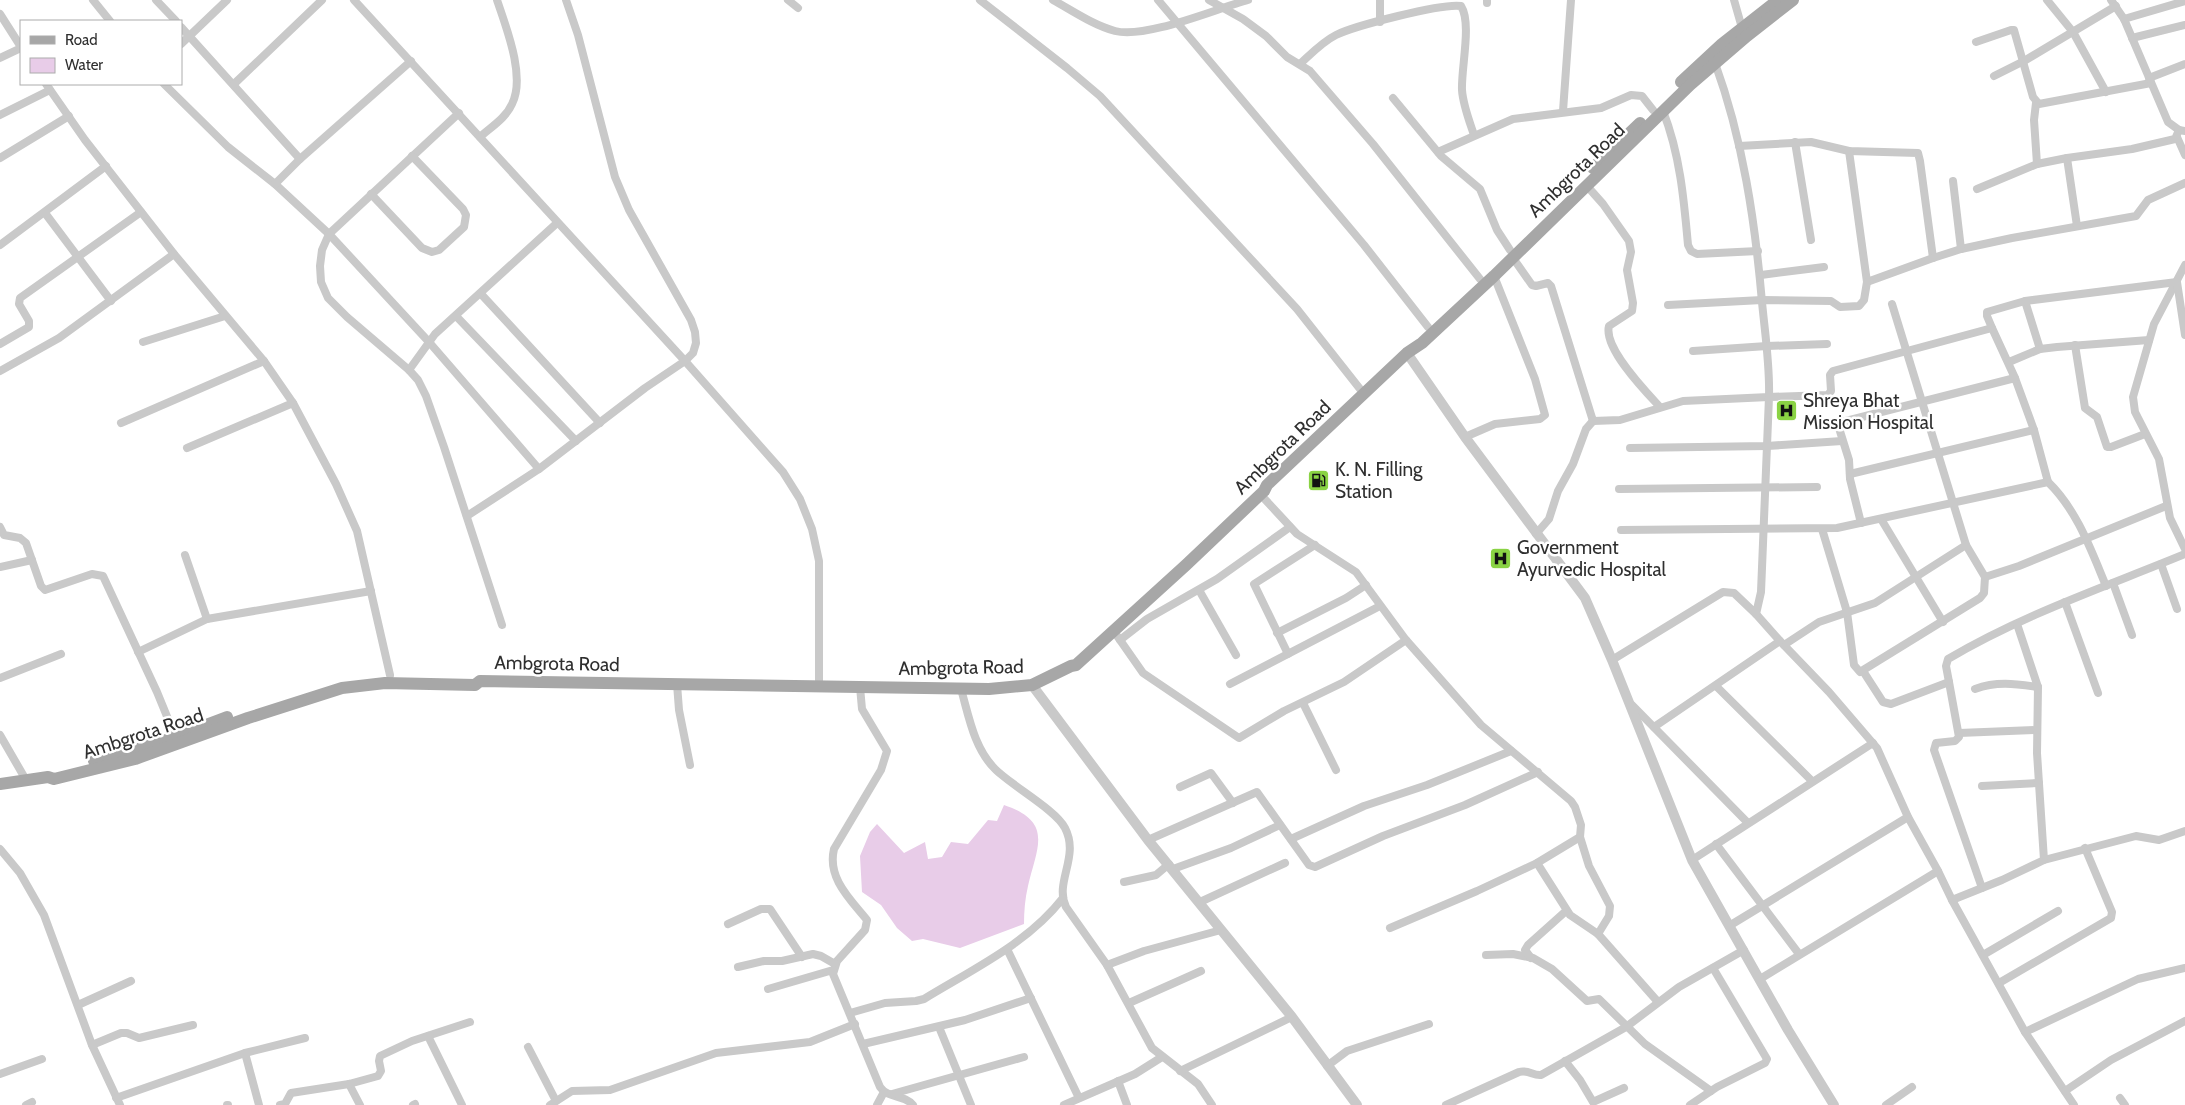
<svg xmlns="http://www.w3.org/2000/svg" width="2185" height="1105" font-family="Cabin,sans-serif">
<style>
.water{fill:#e8cce8}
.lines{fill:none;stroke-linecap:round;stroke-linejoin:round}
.minor{stroke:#c9c9c9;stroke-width:8}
.tertiary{stroke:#c9c9c9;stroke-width:10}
.primary{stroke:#a7a7a7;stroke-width:12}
.labels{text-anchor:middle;stroke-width:5;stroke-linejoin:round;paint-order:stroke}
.street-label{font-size:19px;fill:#2f2f2f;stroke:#fff}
.poi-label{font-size:19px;fill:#2f2f2f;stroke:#fff;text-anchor:start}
</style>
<rect width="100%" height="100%" fill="#fff"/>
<path class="water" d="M1004 805C1054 822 1037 847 1028 886 1025 899 1024 911 1024 924L960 948 923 939 912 941 897 928 881 905 862 892 860 856 870 832 877 824 904 853 925 842 928 859 942 857 951 842 968 844 988 820 997 821Z"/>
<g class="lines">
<g class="minor">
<path d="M93 0 110 21"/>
<path d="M156 0 176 21"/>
<path d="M354 0 685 361 783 472 800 499 812 529 819 561V687"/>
<path d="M788 0 798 8"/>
<path d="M980 0 1067 68 1100 96 1297 309 1364 394"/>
<path d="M1053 0C1073 11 1093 25 1115 31 1146 39 1215 9 1248 0"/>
<path d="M1158 0 1364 245 1428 327"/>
<path d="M1209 0 1243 19 1266 36 1287 57 1310 71 1373 144 1480 279"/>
<path d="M1380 0V22"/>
<path d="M1487 0V3"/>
<path d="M1734 0 1742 28"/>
<path d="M2047 0 2073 32 2106 92"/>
<path d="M2111 0 2124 19 2168 122 2179 130 2185 131"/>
<path d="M0 14 21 47"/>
<path d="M2124 19 2185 1"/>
<path d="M181 27 300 159"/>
<path d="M2132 38 2185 25"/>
<path d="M1976 42 2011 30H2014L2033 97 2039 104 2151 83"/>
<path d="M181 44 227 0"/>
<path d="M0 58 21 48"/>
<path d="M1300 64C1311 54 1322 42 1336 35 1354 26 1442 3 1461 6 1472 23 1461 68 1462 90 1463 105 1469 120 1474 135"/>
<path d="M1994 76 2024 61 2116 6"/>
<path d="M2149 78 2185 64"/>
<path d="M46 84 85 140 174 254 264 361 293 403 336 484 357 531 390 675"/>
<path d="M164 84 228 147 275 184 329 234 429 342 539 469"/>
<path d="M234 84 322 0"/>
<path d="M1393 98 1441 156 1480 189 1497 230 1510 250"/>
<path d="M2036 103 2034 120 2037 164"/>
<path d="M1563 111 1571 0"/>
<path d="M1663 111C1680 154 1684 200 1688 245L1691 251 1697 254 1758 251"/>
<path d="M459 113 329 234 322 250 320 266 321 282 328 298 347 317 409 370 418 380 426 396 444 447 502 625"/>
<path d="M0 115 50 90"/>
<path d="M480 137C491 127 506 118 512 104 526 77 506 27 497 0"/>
<path d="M2177 137 2185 155"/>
<path d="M1795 142 1811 240"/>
<path d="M1739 146 1811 142 1849 151 1918 153 1920 161 1933 258"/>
<path d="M1849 151 1867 282 1933 258 1961 249 2012 238 2136 216 2148 200 2185 183"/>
<path d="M1438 152 1513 119 1601 108 1631 95 1642 96 1653 110"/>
<path d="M0 158 69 116"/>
<path d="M1953 181 1961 249"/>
<path d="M275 184 300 159 411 61"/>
<path d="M1587 186 1603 204 1629 241 1631 252 1627 270 1633 303 1632 311 1609 326C1603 348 1646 392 1660 407"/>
<path d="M1977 189 2037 164 2067 158"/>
<path d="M371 194 422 248 432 252 439 250 464 227 466 215 463 209 412 156"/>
<path d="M45 213 111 301"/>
<path d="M2077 226 2067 158 2132 149 2175 139 2179 130"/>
<path d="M0 245 106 166"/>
<path d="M1513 258 1532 285 1536 286 1548 283 1551 286 1593 421 1620 420 1683 401 1769 397C1770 365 1765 334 1762 302 1755 221 1743 140 1715 63"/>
<path d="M2185 265 2154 324 2133 397 2135 412 2159 459 2170 518 2185 549"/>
<path d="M1761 275 1824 267"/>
<path d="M481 294 600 423"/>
<path d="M2025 301 2040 349"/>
<path d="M1892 304 1966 545"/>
<path d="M1668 305 1762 300 1831 301 1840 307 1859 306 1864 300 1867 282"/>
<path d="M456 316 576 441"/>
<path d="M1992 328 1987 316V312L2025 301 2177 282 2185 335"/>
<path d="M143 342 225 316"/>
<path d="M0 344 29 327V321L19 304 20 298 141 212"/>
<path d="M2075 345 2085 408 2097 417 2107 447H2111L2145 434"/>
<path d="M1693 351 1767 346 1827 344"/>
<path d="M2009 362 2040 349 2057 347 2149 340"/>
<path d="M409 370 435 334 557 223"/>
<path d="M0 371 59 338 174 254"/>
<path d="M121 423 264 361"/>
<path d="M1465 437 1495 424 1540 419 1545 415 1535 379 1494 276"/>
<path d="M187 448 293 403"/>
<path d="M1630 448 1767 446 1842 441"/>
<path d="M1850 474 2034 430"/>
<path d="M1619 489 1817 487"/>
<path d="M467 516 539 469 645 388 685 361 693 353 696 343 695 332 691 320 629 210 615 177 578 35 566 0"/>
<path d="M1881 519 1943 622"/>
<path d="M1861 523 1850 479 1849 460 1839 428 1842 422 2015 378 2034 430 2048 482"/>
<path d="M0 527 4 535 20 538 26 543 41 586 45 590 92 574 103 576 157 692 175 736"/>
<path d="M1822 529 1847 612 1854 665 1860 672 1980 598 1984 593 1985 577"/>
<path d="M1621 530 1837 528 2048 482C2077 510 2091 550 2106 586"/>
<path d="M1536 534 1549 519 1558 491 1573 464 1586 429 1593 421"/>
<path d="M185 555 207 619"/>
<path d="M2161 564 2177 609"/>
<path d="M0 567 32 560"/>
<path d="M2113 583 2132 635"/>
<path d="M1199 590 1236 655"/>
<path d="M2065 602 2098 693"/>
<path d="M1756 614 1780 641 1829 692 1877 748 1908 817 1938 871 1952 900 2025 1032 2074 1105"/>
<path d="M1113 630 1143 673 1239 738 1284 711 1344 682 1406 640 1356 572 1297 534 1260 494"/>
<path d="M1277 633 1346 598 1366 585"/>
<path d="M1120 640 1147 619 1217 579 1290 527"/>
<path d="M1406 640 1481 725 1571 801 1575 807 1581 825 1580 837 1537 863 1570 915 1598 934 1658 1002"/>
<path d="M1784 645 1819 622 1875 603 1966 545 1985 577 2019 566 2166 506"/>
<path d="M138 652 207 619 371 591"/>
<path d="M1288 654 1254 584 1315 545"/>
<path d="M1612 660 1723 592 1734 593 1756 614 1761 592 1769 397 1828 395 1831 391 1830 375 1833 371 1992 328 2015 378"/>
<path d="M1863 671 1883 702 1891 704 1949 682 1946 666 1948 659C2022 615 2105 587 2185 554"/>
<path d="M0 678 61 654"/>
<path d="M1949 682 1959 737 1955 741 1936 743 1934 750 1982 888"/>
<path d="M677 684 679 710 690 765"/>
<path d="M1230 684 1380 606"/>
<path d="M1716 686 1812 781"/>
<path d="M860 687 862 709 887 751 881 770 834 849C827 878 850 899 867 920L865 930 837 961 833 974 880 1087C888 1099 904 1094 913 1105"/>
<path d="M961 689C969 717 974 748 995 769 1012 786 1056 810 1065 828 1080 857 1054 882 1066 907L1107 965 1152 1048 1198 1084 1212 1105"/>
<path d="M1975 689C1997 681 2016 684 2038 687"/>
<path d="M1303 703 1336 770"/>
<path d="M1632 705 1748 823"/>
<path d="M1654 727 1780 641"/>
<path d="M1959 733 2037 730"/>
<path d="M0 735 26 780"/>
<path d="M1982 786 2039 783"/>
<path d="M1180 787 1211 773 1233 803"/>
<path d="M1580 837 1589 866 1610 906 1609 916 1598 934"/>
<path d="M1291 839 1364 806 1427 785 1511 751"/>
<path d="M1148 840 1257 792 1309 865 1315 867 1383 836 1465 805 1538 772"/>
<path d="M1716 844 1799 954"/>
<path d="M0 849 20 873 44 915 92 1045 120 1105"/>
<path d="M1692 860 1873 743"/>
<path d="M2044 860 2136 836 2159 840 2185 831"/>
<path d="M1173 869 1231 848 1280 825"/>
<path d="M1124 882 1156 875 1169 864"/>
<path d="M1952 900 2002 880 2044 860 2037 753 2038 687 2017 624"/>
<path d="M1200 902 1285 863"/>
<path d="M728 924 761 909H770L802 957"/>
<path d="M1729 926 1908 817"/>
<path d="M1390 928 1477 891 1537 863"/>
<path d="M1007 949 1079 1098"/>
<path d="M1486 955 1513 954 1533 958 1552 969 1587 1001 1599 999 1645 1044 1711 1091"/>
<path d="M1983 955 2058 911"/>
<path d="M1531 958 1525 950 1528 945 1566 911"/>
<path d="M1107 965 1144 951 1221 930"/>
<path d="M738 967 764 961H782L813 954 821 956 835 964"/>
<path d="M1760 979 1938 871"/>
<path d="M1999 983 2111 918 2112 912 2085 848"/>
<path d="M768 989 833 970"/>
<path d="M1129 1003 1201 971"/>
<path d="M78 1005 131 981"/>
<path d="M850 1013 885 1003 916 1001 924 999C973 969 1027 944 1063 898"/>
<path d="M939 1027 971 1105"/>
<path d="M2025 1032 2138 979 2185 968"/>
<path d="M428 1036 462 1105"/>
<path d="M863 1044 965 1020 1031 998"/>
<path d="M92 1045 121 1033H127L139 1038 193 1025"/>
<path d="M528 1047 556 1101"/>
<path d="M245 1053 259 1105"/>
<path d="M1565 1061 1580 1080 1593 1102 1624 1088"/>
<path d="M1327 1066 1347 1051 1429 1024"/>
<path d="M1180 1071 1292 1017"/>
<path d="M0 1074 42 1059"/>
<path d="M1118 1081 1127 1105"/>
<path d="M349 1084 360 1105"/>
<path d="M2065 1091 2111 1060 2185 1021"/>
<path d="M892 1094 1024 1057"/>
<path d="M116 1098 245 1053 305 1038"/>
<path d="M2120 1098 2125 1105"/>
<path d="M26 1105 32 1102"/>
<path d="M227 1105H228"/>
<path d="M280 1105 285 1104 291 1093 349 1084 378 1076 381 1071 379 1061 380 1056 412 1041 470 1022"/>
<path d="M413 1105 415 1104"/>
<path d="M550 1105 572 1091 610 1090 716 1053 810 1042 855 1024"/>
<path d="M877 1105 884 1092"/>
<path d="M1064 1105 1135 1074 1162 1057"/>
<path d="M1446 1105 1519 1072C1528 1069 1533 1076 1541 1075L1626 1027 1679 987 1744 950"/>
<path d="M1690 1105 1717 1087 1765 1063 1767 1059 1713 968"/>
<path d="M1886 1105 1912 1087"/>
</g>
<g class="tertiary">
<path d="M1407 353 1465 437 1585 598 1612 660 1692 860 1788 1030 1834 1105"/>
<path d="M1032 685 1148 840 1292 1017 1357 1105"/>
</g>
<g class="primary">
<path d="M1681 82 1722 44 1778 0"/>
<path d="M1593 168 1640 123"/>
<path d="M94 761 158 743 227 717"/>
<path d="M0 784 48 777 54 779 135 759 248 718 342 688 385 683 475 685 480 681 989 689 1032 685 1071 666 1076 665 1186 565 1264 491 1267 485 1407 353 1422 343 1494 276 1690 85 1747 36 1793 0"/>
</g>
</g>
<defs>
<symbol id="hospital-square" viewBox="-11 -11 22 22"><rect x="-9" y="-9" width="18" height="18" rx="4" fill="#8ad344" stroke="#fff"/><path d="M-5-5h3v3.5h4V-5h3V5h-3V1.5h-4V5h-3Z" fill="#111"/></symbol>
<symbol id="fuel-square" viewBox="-11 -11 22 22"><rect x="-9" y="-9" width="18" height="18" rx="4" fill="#8ad344" stroke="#fff"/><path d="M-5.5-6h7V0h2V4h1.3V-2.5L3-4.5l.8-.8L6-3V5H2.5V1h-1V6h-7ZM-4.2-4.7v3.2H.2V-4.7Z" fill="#111"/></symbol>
</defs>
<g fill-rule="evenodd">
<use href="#hospital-square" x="1774" y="398" width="25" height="25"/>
<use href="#fuel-square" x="1306" y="468" width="25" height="25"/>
<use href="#hospital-square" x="1488" y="546" width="25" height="25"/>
</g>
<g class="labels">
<g class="street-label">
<text transform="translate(1576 170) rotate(-44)" y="7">Ambgrota Road</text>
<text transform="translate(1282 447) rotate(-44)" y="7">Ambgrota Road</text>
<text transform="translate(557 663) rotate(1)" y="7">Ambgrota Road</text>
<text transform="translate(961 667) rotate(-1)" y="7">Ambgrota Road</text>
<text transform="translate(143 733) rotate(-18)" y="7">Ambgrota Road</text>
</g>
<g class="poi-label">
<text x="1803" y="407">Shreya Bhat<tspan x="1803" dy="22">Mission Hospital</tspan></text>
<text x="1335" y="476">K. N. Filling<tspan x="1335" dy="22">Station</tspan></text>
<text x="1517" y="554">Government<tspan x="1517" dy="22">Ayurvedic Hospital</tspan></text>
</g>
</g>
<rect x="20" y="20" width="162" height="65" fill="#ffffff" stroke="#acacac"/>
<rect x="30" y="36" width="25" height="8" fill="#a7a7a7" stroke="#acacac"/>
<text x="65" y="45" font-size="15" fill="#2f2f2f">Road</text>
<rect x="30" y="58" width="25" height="15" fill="#e8cce8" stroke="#acacac"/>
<text x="65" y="70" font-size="15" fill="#2f2f2f">Water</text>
</svg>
